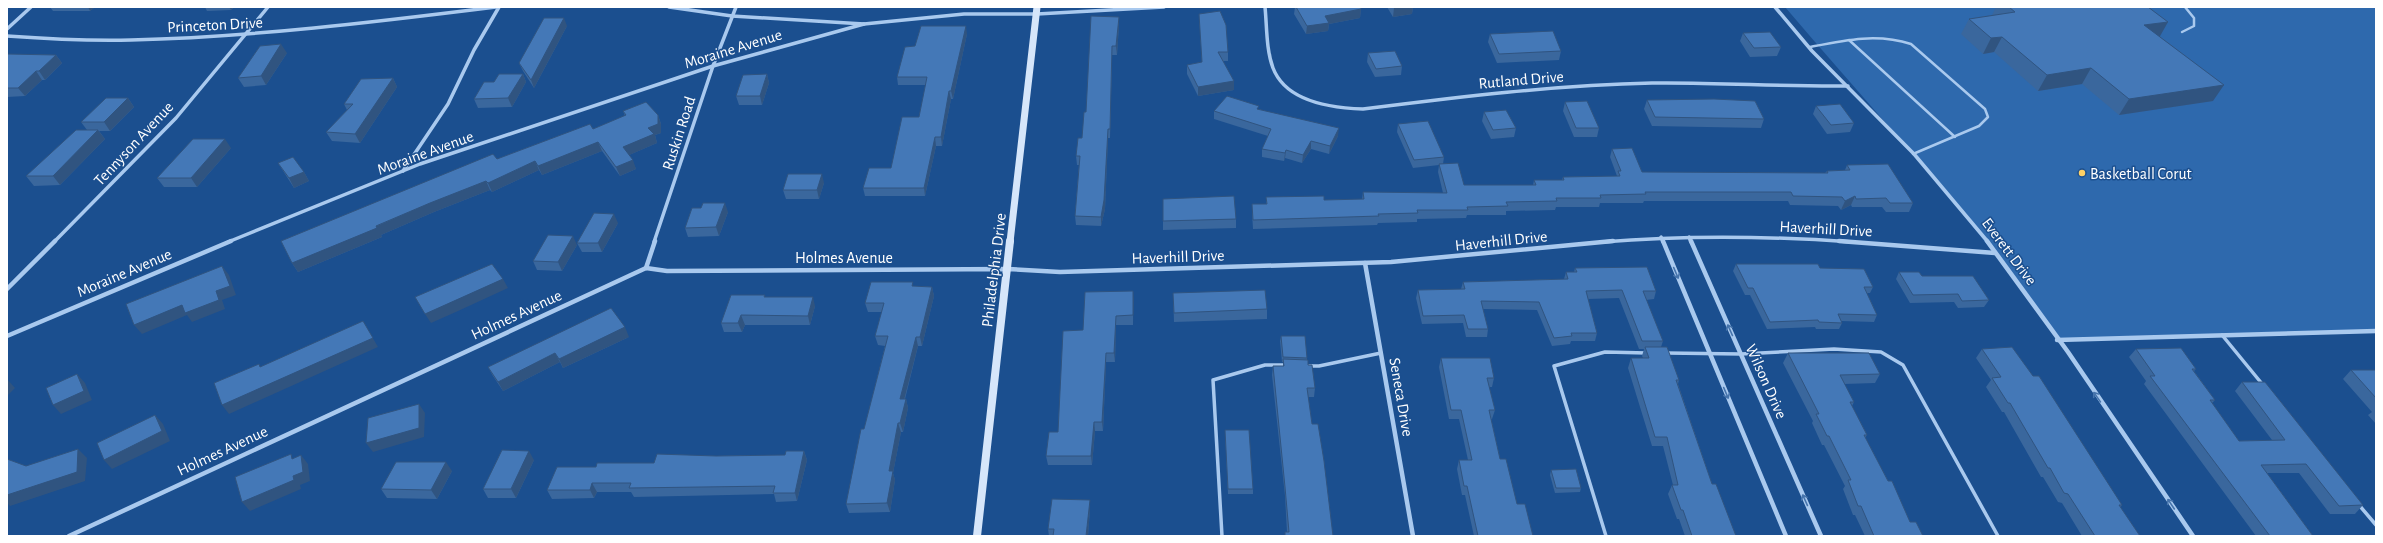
<svg xmlns="http://www.w3.org/2000/svg" width="2383" height="543" font-family="'Alegreya Sans',sans-serif">
<style>
.green{fill:#2e69ad}
.lines{fill:none;stroke-linecap:round;stroke-linejoin:round}
.lane-far1{stroke:#a9c9ee;stroke-width:2.5}
.lane{stroke:#a9c9ee;stroke-width:3.5}
.street-far1{stroke:#a9c9ee;stroke-width:3.5}
.street{stroke:#a9c9ee;stroke-width:4.5}
.secondary-far1{stroke:#d6e6fa;stroke-width:7}
.secondary{stroke:#d6e6fa;stroke-width:8}
.wall{fill:#3a679d}
.shaded-wall{fill:#305480}
.building{fill:#4478b7;stroke:#305480}
.oneway{stroke:#4674ac}
.poi-dot{fill:#ffd166;stroke:#1b4f8f;stroke-width:1.5}
.labels{text-anchor:middle;stroke-width:3;stroke-linejoin:round;paint-order:stroke}
.street-label{font-size:16px;fill:#fff;stroke:#1b4f8f}
.poi-label{font-size:16px;fill:#fff;stroke:#1b4f8f;text-anchor:start}
</style>
<rect width="100%" height="100%" fill="#1b4f8f"/>
<path class="green" d="M1785 7H2376V331L2057 340C1977 221 1878 116 1785 7Z"/>
<g class="lines">
<g class="lane-far1">
<path d="M2182 32 2194 26V18L2185 7"/>
<path d="M1849 40 1955 137"/>
<path d="M1810 47C1845 40 1877 33 1911 44L1985 109 1988 117 1979 126 1913 154"/>
</g>
<g class="lane">
<path d="M2222 335 2263 385"/>
<path d="M1666 353 1741 354 1834 349 1881 352 1903 365 1998 536"/>
<path d="M1308 366H1319L1381 353"/>
<path d="M2359 505 2376 525"/>
<path d="M1222 536 1213 380 1265 365H1287"/>
<path d="M1606 536 1554 366 1605 352 1647 353"/>
</g>
<g class="street-far1">
<path d="M669 7 732 16 864 24 964 14H1037L1164 7"/>
<path d="M1265 7C1267 27 1266 49 1273 68 1286 102 1331 108 1363 109 1459 97 1555 85 1652 83 1717 82 1783 87 1848 86"/>
<path d="M1775 7 1812 51 1914 154 1988 242"/>
<path d="M7 29 31 7"/>
<path d="M7 36C48 39 90 41 131 40 253 37 375 22 496 7"/>
<path d="M403 171 448 104 474 50 499 7"/>
<path d="M1661 237 1663 242"/>
<path d="M1689 237 1691 242"/>
<path d="M54 242 176 118 268 7"/>
<path d="M228 242 420 164 713 66 864 24"/>
<path d="M654 242 713 66 736 7"/>
<path d="M1602 242C1686 235 1769 236 1853 242"/>
</g>
<g class="street">
<path d="M1663 241 1786 536"/>
<path d="M1691 241 1821 536"/>
<path d="M1839 241 1995 253"/>
<path d="M1987 241 2068 352 2193 536"/>
<path d="M1365 263 1413 536"/>
<path d="M646 268 655 241"/>
<path d="M7 289 55 241"/>
<path d="M7 336 231 241"/>
<path d="M2057 340 2376 331"/>
<path d="M69 536 646 268 667 271 1008 269 1060 272 1391 262 1613 241"/>
</g>
<path class="secondary-far1" d="M1010 242 1037 7"/>
<path class="secondary" d="M977 536 1010 241"/>
</g>
<g class="wall">
<path d="M50 7H95L90 11H53Z"/>
<path d="M205 7H234L231 10 207 11Z"/>
<path d="M1295 7H1361L1360 18 1329 24 1328 31 1306 34 1294 14Z"/>
<path d="M1387 7H1413L1412 14 1393 17Z"/>
<path d="M1996 7H2148L2159 36 2213 101 2119 115 2082 84 2038 91 1994 52 1983 54 1961 34 1969 19 1993 15H1992Z"/>
<path d="M1199 14 1228 52V61H1223L1234 90 1198 96 1187 74V65L1202 62Z"/>
<path d="M1119 17V25L1117 55H1112L1110 138H1108L1105 209 1101 226 1076 225 1075 216 1079 165H1077L1076 156Z"/>
<path d="M567 26 534 88 523 71 519 63Z"/>
<path d="M1743 33 1781 47 1777 56 1750 57 1740 41Z"/>
<path d="M967 34 953 99H951L942 146H936L925 196H865L863 188 891 168 919 117 926 85H898L897 77 915 46Z"/>
<path d="M1490 34 1561 51 1559 60 1497 63 1488 42Z"/>
<path d="M287 53 266 85 244 87 238 78Z"/>
<path d="M1368 53 1402 66 1401 75 1375 77 1367 62Z"/>
<path d="M7 54 56 55 62 63 45 80H42L25 96 7 97Z"/>
<path d="M523 74 526 82 512 107 478 108 474 99 494 82Z"/>
<path d="M767 74 769 83 762 105H739L736 96Z"/>
<path d="M393 78 397 87 360 143 332 141 326 132 347 110 344 104Z"/>
<path d="M128 98 134 107 110 131H99L105 139 60 185 34 186 26 176 87 130 81 122Z"/>
<path d="M1647 100 1764 119 1761 128 1652 126 1644 109Z"/>
<path d="M1565 102 1599 128 1597 137H1574L1563 111Z"/>
<path d="M1816 106 1854 123 1850 132 1827 134 1813 114Z"/>
<path d="M1259 109 1338 136 1329 154 1311 149 1302 163 1285 158 1284 161 1262 157V149L1268 136 1214 119V111Z"/>
<path d="M623 111 658 115 661 124V133L655 135 657 143 629 155 636 169 620 176 602 151 542 175 539 170 492 192 490 190 434 212 381 235 382 237 298 272 292 263 497 159 593 129 625 116Z"/>
<path d="M1484 112 1516 128 1514 137 1491 139 1482 121Z"/>
<path d="M1398 124 1444 157 1443 164 1464 185H1533L1534 180H1562L1563 177 1617 176 1610 157 1612 149 1642 172 1825 173 1827 171 1845 170 1847 165 1913 203 1909 212H1886L1882 207H1852L1851 205 1841 210 1838 206 1790 205 1788 201H1644L1643 203H1600L1599 207H1556L1555 210 1506 211V215H1467L1466 218 1417 219V222L1378 223 1377 225 1253 229 1252 213V204H1266V197L1324 200 1362 199 1363 192 1443 193 1438 172 1439 165 1413 168 1397 132Z"/>
<path d="M231 148 197 187H164L157 178Z"/>
<path d="M278 163 304 172 309 181 294 188Z"/>
<path d="M824 183 819 199H786L783 190Z"/>
<path d="M728 212 719 236 688 237 685 228Z"/>
<path d="M1236 219V228L1163 230V221Z"/>
<path d="M618 223 602 252H582L577 243Z"/>
<path d="M577 245 562 271 537 270 533 261Z"/>
<path d="M1736 264 1820 268 1873 287 1870 293H1867L1877 315 1874 322 1841 321 1842 323 1839 329H1816L1815 327 1767 329 1750 295H1745L1733 271Z"/>
<path d="M1575 268 1656 291 1654 299 1646 300 1663 341 1661 347 1679 380 1678 384 1712 484 1736 536H1685L1679 519H1677L1668 494 1672 485H1673L1663 446H1652L1628 368 1631 358H1643L1642 356 1644 349H1639L1619 298 1588 299 1597 333 1595 341H1571L1570 344 1552 346 1537 310 1483 309 1488 329 1487 337H1466L1463 323 1422 324 1416 298 1418 290 1461 289 1463 282 1564 279 1566 272H1574Z"/>
<path d="M1899 272 1922 276 1989 300 1984 307 1958 308 1954 302 1910 303 1896 279Z"/>
<path d="M914 286 932 287 934 296 922 346H918L905 399H906L908 408 903 432H901L893 473 895 480 890 512 849 513 846 504 885 346 878 345 875 336 882 312H868L865 303Z"/>
<path d="M1133 291V325H1116L1115 362H1106L1103 431H1095L1092 465H1048L1046 456 1058 432 1083 330Z"/>
<path d="M1173 293 1267 309V319L1174 322Z"/>
<path d="M765 295V297L815 306 810 325H745L742 332H724L721 323Z"/>
<path d="M1281 336 1307 358V360L1315 388 1314 397H1308L1312 424 1333 536H1285V532H1287L1285 496 1272 375 1273 366H1283V362H1282L1280 341Z"/>
<path d="M629 337 563 368 560 362 503 391 493 376 488 367Z"/>
<path d="M1982 349 2122 505 2120 508 2140 536H2082L2062 503 2058 502 2043 477H2041L2004 412H2002L1986 387 1991 380 1976 358Z"/>
<path d="M2136 349 2196 369 2194 371 2215 400 2212 403 2239 441 2272 440 2235 391 2242 382 2363 505 2355 514H2330L2299 473H2267L2313 536H2256L2144 384 2146 381 2129 357Z"/>
<path d="M1788 353 1880 374 1875 383 1844 384 1854 402 1852 406 1867 435 1865 438 1910 522 1923 536H1865L1855 515H1853L1843 489 1845 486 1824 445H1822L1812 423 1813 421 1783 363Z"/>
<path d="M1441 358 1494 378 1492 387H1489L1495 410 1492 419H1491L1500 459 1517 504 1533 536H1474L1465 495H1462L1457 469 1459 460H1468L1459 419H1449L1439 367Z"/>
<path d="M2351 370H2376V424L2368 415 2372 412 2343 379Z"/>
<path d="M1225 430 1253 489V494H1228Z"/>
<path d="M804 451 807 460 797 501 776 502 774 494 634 497 631 492H597L594 498 552 499 547 490 654 463 716 456 785 455Z"/>
<path d="M534 460 516 498H488L483 489Z"/>
<path d="M1551 470 1581 488 1580 492 1555 493 1550 475Z"/>
<path d="M452 471 437 499 387 498 381 489Z"/>
<path d="M1090 509 1088 536H1049L1048 529Z"/>
</g>
<g class="shaded-wall">
<path d="M88 7H95L90 11Z"/>
<path d="M229 7H234L231 10Z"/>
<path d="M1403 7H1413L1412 14 1393 17 1394 8Z"/>
<path d="M1361 9 1360 18 1329 24 1328 31 1306 34 1307 26 1325 16Z"/>
<path d="M1119 17V25L1117 55 1116 46Z"/>
<path d="M564 18 567 26 534 88 531 80Z"/>
<path d="M2168 22 2159 38 2144 25Z"/>
<path d="M966 26 967 34 953 99 951 91Z"/>
<path d="M2002 37 1994 52 1983 54 1991 38Z"/>
<path d="M281 44 287 53 266 85 261 76Z"/>
<path d="M1112 46V55L1110 138V129Z"/>
<path d="M56 55 62 63 45 80 39 71Z"/>
<path d="M2091 68 2082 84 2038 91 2047 75Z"/>
<path d="M36 71 42 80 25 96 18 88Z"/>
<path d="M523 74 526 82 512 107 508 98Z"/>
<path d="M767 74 769 83 762 105 760 96Z"/>
<path d="M393 78 397 87 360 143 355 134Z"/>
<path d="M1234 81V90L1198 96V87Z"/>
<path d="M2224 85 2213 101 2119 115 2129 99Z"/>
<path d="M949 91 951 99 942 146 941 137Z"/>
<path d="M128 98 134 107 110 131 104 122Z"/>
<path d="M658 115 661 124V133L655 135 657 143 627 156 623 147 648 128Z"/>
<path d="M1339 128 1338 136 1329 154 1330 146Z"/>
<path d="M1108 129V138L1105 209 1101 226V217Z"/>
<path d="M98 130 105 139 60 185 53 176Z"/>
<path d="M935 137 936 146 925 196 924 188Z"/>
<path d="M225 139 231 148 197 187 191 178Z"/>
<path d="M1311 141V149L1302 163 1303 155Z"/>
<path d="M598 142 602 151 542 175 538 166Z"/>
<path d="M1286 150 1285 158 1284 161 1285 153Z"/>
<path d="M633 160 636 169 620 176 616 167Z"/>
<path d="M535 161 539 170 492 192 488 183Z"/>
<path d="M304 172 309 181 294 188 289 178Z"/>
<path d="M822 174 824 183 819 199 817 190Z"/>
<path d="M486 181 490 190 434 212 381 235 382 237 298 272 292 263 430 203Z"/>
<path d="M1855 196 1851 205 1841 210 1845 201Z"/>
<path d="M725 203 728 212 719 236 716 227Z"/>
<path d="M614 214 618 223 602 252 598 243Z"/>
<path d="M573 236 577 245 562 271 558 262Z"/>
<path d="M222 266 229 275 236 295 222 300 225 309 192 322 187 315 142 334 134 325 216 291Z"/>
<path d="M503 279 508 288 458 311 431 323 425 314Z"/>
<path d="M932 287 934 296 922 346 920 337Z"/>
<path d="M1133 291 1134 300 1133 325Z"/>
<path d="M813 297 815 306 810 325 808 316Z"/>
<path d="M741 315 745 325 742 332 738 323Z"/>
<path d="M1116 316V325L1115 362 1114 353Z"/>
<path d="M363 321 378 347 229 414 222 405Z"/>
<path d="M625 327 629 337 563 368 559 359Z"/>
<path d="M916 337 918 346 902 408 900 399Z"/>
<path d="M555 353 560 362 503 391 498 382Z"/>
<path d="M1106 353V362L1103 431 1102 422Z"/>
<path d="M77 374 85 383 92 400 61 414 53 405Z"/>
<path d="M7 379 15 388 7 396Z"/>
<path d="M906 399 908 408 903 432 900 423Z"/>
<path d="M419 404 425 413 424 437 373 452 366 443Z"/>
<path d="M155 415 163 424 170 441 112 469 104 460Z"/>
<path d="M1094 422 1095 431 1092 465 1091 456Z"/>
<path d="M898 423 901 432 893 473 895 480 890 512 887 503 889 471Z"/>
<path d="M78 449 87 458 85 481 10 506 7 503V495Z"/>
<path d="M529 451 534 460 516 498 511 489Z"/>
<path d="M804 451 807 460 797 501 795 493Z"/>
<path d="M301 455 308 464 310 481 300 485 301 489 250 511 242 502 293 476Z"/>
<path d="M446 462 452 471 437 499 431 490Z"/>
<path d="M592 483 597 492 594 498 590 490Z"/>
<path d="M1090 500V509L1088 536H1086Z"/>
</g>
<g class="building">
<path d="M1296 7H1361V9L1325 16 1329 23 1307 26Z"/>
<path d="M2009 7H2148L2168 22 2144 25 2224 85 2129 99 2091 68 2047 75 2002 37 1991 38 1969 19 2015 12Z"/>
<path d="M1220 11 1226 25 1228 52H1218L1234 81 1198 87 1187 65 1202 62 1199 14Z"/>
<path d="M1091 16 1119 17 1116 46H1112L1110 129H1108L1104 200 1101 217 1075 216 1080 156H1076L1078 138H1082L1084 112H1086Z"/>
<path d="M544 18H564L531 80 519 63Z"/>
<path d="M921 26H966L951 91H949L941 137H935L924 188H863L869 168H891L902 117H919L927 77H897L905 47 915 46Z"/>
<path d="M1553 31 1561 51 1499 54 1490 34Z"/>
<path d="M1770 32 1781 47 1754 48 1743 33Z"/>
<path d="M281 44 261 76 238 78 260 46Z"/>
<path d="M1395 51 1402 66 1376 69 1368 53Z"/>
<path d="M7 54 56 55 39 71H36L18 88H7Z"/>
<path d="M499 74H523L508 98 474 99 484 82H494Z"/>
<path d="M767 74 760 96H736L743 75Z"/>
<path d="M393 78 355 134 326 132 353 104H344L361 79Z"/>
<path d="M1227 96 1259 106 1257 109 1339 128 1330 146 1311 141 1303 155 1286 150 1285 153 1262 149 1271 129 1214 111Z"/>
<path d="M106 98H128L104 122H81Z"/>
<path d="M1714 99 1755 101 1764 119 1655 117 1647 100Z"/>
<path d="M1587 101 1599 128H1576L1565 102Z"/>
<path d="M646 102 658 115V124L648 128 654 134 623 147 633 160 616 167 598 142 538 166 535 161 488 183 486 181 430 203 376 226 377 228 292 263 281 241 493 154 497 159 590 124 593 129 626 115 623 111Z"/>
<path d="M1840 104 1854 123 1831 125 1816 106Z"/>
<path d="M1506 110 1516 128 1493 130 1484 112Z"/>
<path d="M1428 121 1444 157 1414 160 1398 124Z"/>
<path d="M76 130H98L53 176H26Z"/>
<path d="M193 139H225L191 178H157Z"/>
<path d="M1632 148 1642 172 1828 173 1827 171 1850 170 1847 165 1888 164 1913 203H1890L1886 198 1856 199 1855 196 1845 201 1842 197 1793 196 1791 192H1645L1646 194 1600 195 1601 198H1556L1557 201 1506 202 1508 206 1467 207 1468 210H1417L1418 213 1378 214 1379 216 1253 220 1252 204H1267L1266 197 1324 196V200L1364 199 1363 192 1447 193 1439 164 1458 163 1464 185H1536L1534 180H1564L1563 177 1620 176 1618 171H1621L1612 149Z"/>
<path d="M293 157 304 172 289 178 278 163Z"/>
<path d="M788 174H822L817 190H783Z"/>
<path d="M1234 196 1236 219 1163 221V199Z"/>
<path d="M703 203H725L716 227 685 228 692 208H701Z"/>
<path d="M594 213 614 214 598 243H577Z"/>
<path d="M548 235 573 236 558 262 533 261Z"/>
<path d="M492 264 503 279 425 314 415 297Z"/>
<path d="M1736 264H1818L1820 268 1864 269 1873 287H1864L1877 315 1838 314 1842 323 1819 322 1818 320 1770 322 1753 288H1748Z"/>
<path d="M222 266 230 286 216 291 219 300 185 313 182 305 134 325 126 304Z"/>
<path d="M1647 267 1656 291H1643L1663 341H1642L1622 290 1586 291 1597 333H1571L1572 336 1554 338 1539 302 1481 301 1488 329H1468L1464 315 1423 316 1418 290 1465 289 1463 282 1568 279 1566 272H1577L1575 268Z"/>
<path d="M1899 272H1919L1922 276H1973L1989 300 1962 301 1958 294 1913 295Z"/>
<path d="M871 282H913L912 286 932 287 920 337H916L900 399H906L900 423H898L889 471H893L887 503 846 504 861 429H864L888 336H875L884 303H865Z"/>
<path d="M1265 290 1267 309 1174 313 1173 293Z"/>
<path d="M1133 291V315L1116 316 1114 353H1106L1102 422H1094L1091 456H1046L1049 432H1058L1063 331 1083 330 1085 292Z"/>
<path d="M731 295H765L764 297H813L808 316 741 315 738 323H721Z"/>
<path d="M611 308 625 327 559 359 555 353 498 382 488 367Z"/>
<path d="M363 321 373 338 222 405 214 383 259 364 260 367Z"/>
<path d="M1281 336H1305L1307 358 1283 357Z"/>
<path d="M1645 347H1667L1679 380H1676L1712 484H1716L1736 536H1692L1683 510H1681L1672 485H1678L1667 437H1655L1631 358H1649Z"/>
<path d="M2012 347 2033 376H2039L2122 505H2119L2140 536H2095L2068 494 2064 493 2050 468H2048L2010 403H2008L1992 378 2001 377 1982 349Z"/>
<path d="M2181 348 2196 369H2192L2215 400H2210L2239 441 2285 440 2242 382H2265L2363 505 2339 506 2306 464 2261 465 2313 536H2270L2150 376H2155L2136 349Z"/>
<path d="M1788 353H1869L1880 374 1840 375 1854 402H1850L1867 435H1864L1888 481H1892L1910 522H1916L1923 536H1874L1861 506H1858L1848 480H1851L1829 436H1827L1816 414H1819Z"/>
<path d="M1441 358H1490L1494 378H1487L1495 410H1489L1500 459H1506L1517 504H1525L1533 536H1478L1467 486H1464L1459 460H1472L1461 410H1451Z"/>
<path d="M1283 359 1308 360V365H1312L1315 388H1307L1312 424H1318L1324 461 1333 536H1285V532H1289L1285 487 1273 366H1284Z"/>
<path d="M2351 370H2376V398Z"/>
<path d="M77 374 84 391 53 405 46 388Z"/>
<path d="M419 404V428L366 443 368 418Z"/>
<path d="M155 415 162 431 104 460 97 443Z"/>
<path d="M1225 430H1249L1253 489H1228Z"/>
<path d="M78 449 77 472 7 495V459L26 466Z"/>
<path d="M502 450 529 451 511 489H483Z"/>
<path d="M786 451H804L795 493H773L775 486 629 488 631 483H592L590 490H547L557 467H596L597 463H654L657 454 716 456 785 455Z"/>
<path d="M291 454 292 459 301 455 303 472 293 476 294 480 242 502 235 477Z"/>
<path d="M396 462H446L431 490 381 489Z"/>
<path d="M1576 469 1581 488H1556L1551 470Z"/>
<path d="M1052 499 1090 500 1086 536H1053L1054 529H1048Z"/>
</g>
<defs><path id="oneway-shaft" d="M-6 0H5M1.5-3L5.5 0L1.5 3" fill="none" stroke-width="1.6" stroke-linecap="round" stroke-linejoin="round"/></defs>
<g class="oneway">
<use href="#oneway-shaft" transform="translate(1676 273) rotate(67)"/>
<use href="#oneway-shaft" transform="translate(1730 330) rotate(-114)"/>
<use href="#oneway-shaft" transform="translate(1726 393) rotate(67)"/>
<use href="#oneway-shaft" transform="translate(2097 397) rotate(-125)"/>
<use href="#oneway-shaft" transform="translate(1805 500) rotate(-114)"/>
<use href="#oneway-shaft" transform="translate(2171 504) rotate(-124)"/>
</g>
<circle class="poi-dot" cx="2082" cy="173" r="4"/>
<g class="labels">
<g class="street-label">
<text transform="translate(215 24) rotate(-3)" y="6">Princeton Drive</text>
<text transform="translate(733 48) rotate(-17)" y="6">Moraine Avenue</text>
<text transform="translate(1521 79) rotate(-5)" y="6">Rutland Drive</text>
<text transform="translate(678 133) rotate(-72)" y="6">Ruskin Road</text>
<text transform="translate(133 143) rotate(-47)" y="6">Tennyson Avenue</text>
<text transform="translate(425 152) rotate(-20)" y="6">Moraine Avenue</text>
<text transform="translate(1826 228) rotate(3)" y="6">Haverhill Drive</text>
<text transform="translate(1501 240) rotate(-6)" y="6">Haverhill Drive</text>
<text transform="translate(2010 251) rotate(53)" y="6">Everett Drive</text>
<text transform="translate(1178 256) rotate(-2)" y="6">Haverhill Drive</text>
<text x="844" y="263">Holmes Avenue</text>
<text transform="translate(993 270) rotate(-83)" y="6">Philadelphia Drive</text>
<text transform="translate(124 272) rotate(-23)" y="6">Moraine Avenue</text>
<text transform="translate(516 314) rotate(-25)" y="6">Holmes Avenue</text>
<text transform="translate(1767 381) rotate(66)" y="6">Wilson Drive</text>
<text transform="translate(1402 397) rotate(80)" y="6">Seneca Drive</text>
<text transform="translate(222 450) rotate(-25)" y="6">Holmes Avenue</text>
</g>
<g class="poi-label">
<text x="2090" y="179">Basketball Corut</text>
</g>
</g>
<rect width="2383" height="543" fill="none" stroke="#ffffff" stroke-width="16"/>
</svg>
